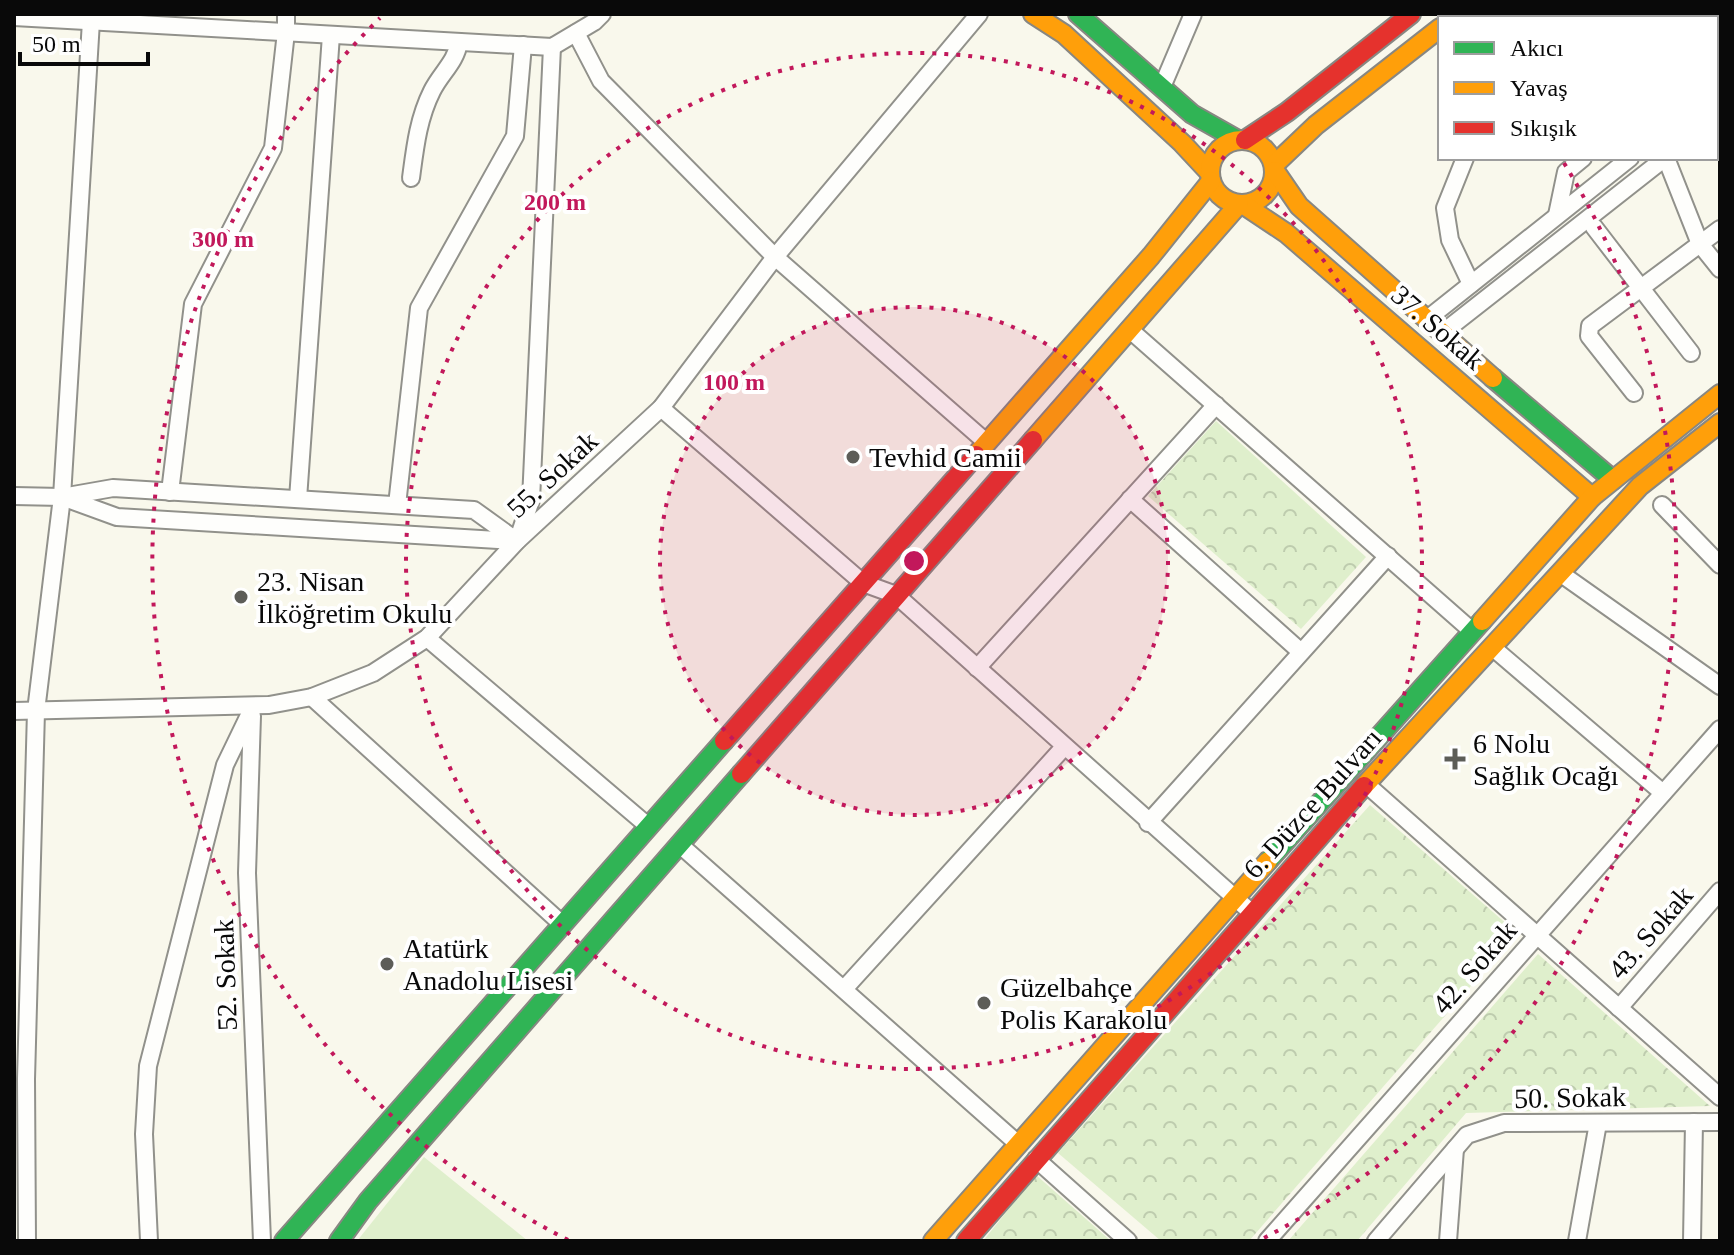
<svg xmlns="http://www.w3.org/2000/svg" width="1734" height="1255" font-family="Georgia,serif">
<style>
.grass{fill:#dfefcc}
.park{fill:url(#park-crowns)}
.lines{fill:none;stroke-linecap:round;stroke-linejoin:round}
.street-casing{stroke:#91918b;stroke-width:20}
.fast-casing{stroke:#888782;stroke-width:22}
.slow-casing{stroke:#888782;stroke-width:22}
.jam-casing{stroke:#888782;stroke-width:22}
.street{stroke:#fefefc;stroke-width:16}
.fast{stroke:#30b455;stroke-width:18}
.slow{stroke:#ff9f0a;stroke-width:18}
.jam{stroke:#e5322d;stroke-width:18}
.ring{fill:none;stroke:#c2185b;stroke-width:4;stroke-dasharray:4 8}
.poi-dot{fill:#5d5d58;stroke:#fff;stroke-width:3}
.labels{text-anchor:middle;stroke-width:8;stroke-linejoin:round;paint-order:stroke}
.street-label{font-size:28px;fill:#090909;stroke:#fff}
.poi-label{font-size:28px;fill:#090909;stroke:#fff;text-anchor:start}
.centre{fill:#c2185b;stroke:#fff;stroke-width:4}
.ring-label{font-size:24px;text-anchor:middle;font-weight:bold;fill:#c2185b;stroke:#fff;stroke-width:8;stroke-linejoin:round;paint-order:stroke}
</style>
<defs>
<pattern id="park-crowns" width="20" height="18" patternUnits="userSpaceOnUse" patternTransform="scale(2)"><rect width="20" height="18" fill="#dfefcc"/><path d="M2 6a3 3 0 1 1 6 0M12 15a3 3 0 1 1 6 0" fill="none" stroke="#beccae"/></pattern>
</defs>
<rect width="100%" height="100%" fill="#f9f8ec"/>
<path class="grass" d="M424 1157 528 1241H357Z"/>
<g class="park">
<path d="M1216 421 1366 557 1301 629 1148 496Z"/>
<path d="M1370 805 1517 933 1249 1241H1161L1058 1153Z"/>
<path d="M1538 954 1710 1106 1466 1113 1357 1241H1288Z"/>
<path d="M1036 1175 1111 1241H983Z"/>
</g>
<g class="lines">
<defs>
<g id="street">
<path d="M14 17 552 47 594 22 602 14"/>
<path d="M1636 18 1641 14"/>
<path d="M576 33 601 81 775 257 986 442"/>
<path d="M1716 51 1720 48"/>
<path d="M1162 87 1193 14"/>
<path d="M1716 90 1720 86"/>
<path d="M1716 118 1720 115"/>
<path d="M1465 158 1445 208 1450 240 1471 284"/>
<path d="M1666 158 1700 244 1720 269"/>
<path d="M411 178C415 148 418 119 432 91 441 73 456 62 459 42"/>
<path d="M1557 215 1566 172 1583 158"/>
<path d="M1594 227 1691 353"/>
<path d="M1426 320 1630 158"/>
<path d="M1129 329 1472 631"/>
<path d="M1441 334 1665 158"/>
<path d="M1634 393 1589 336 1590 326 1720 229"/>
<path d="M661 408 863 583 896 595 1252 913"/>
<path d="M170 492 193 304 273 148 286 32V14"/>
<path d="M14 496 62 497 113 488 474 510 517 541"/>
<path d="M62 497 117 517 515 541"/>
<path d="M298 499 331 35"/>
<path d="M1130 499 1301 652"/>
<path d="M397 505 419 308 515 136 523 45"/>
<path d="M1662 505 1720 565"/>
<path d="M518 539 531 500 552 47"/>
<path d="M1560 573 1720 686"/>
<path d="M427 638 648 826"/>
<path d="M1492 647 1663 793"/>
<path d="M977 668 1216 405"/>
<path d="M312 697 562 924"/>
<path d="M14 711 269 705 312 697 373 673 427 638 517 541 661 408 775 257 979 14"/>
<path d="M252 716 247 873 262 1241"/>
<path d="M1366 784 1720 1097"/>
<path d="M1148 823 1388 556"/>
<path d="M679 844 1017 1143"/>
<path d="M844 989 1064 747"/>
<path d="M1619 1008 1720 891"/>
<path d="M1036 1159 1128 1241"/>
<path d="M27 1241 26 1079 36 711 62 497 91 21"/>
<path d="M149 1241 144 1134 148 1066 225 765 253 707"/>
<path d="M1267 1241 1720 729"/>
<path d="M1376 1241 1467 1135 1504 1123 1720 1122"/>
<path d="M1448 1241 1455 1149"/>
<path d="M1577 1241 1598 1123"/>
<path d="M1692 1241 1694 1122"/>
</g>
<g id="fast">
<path d="M1078 14 1192 114 1238 140"/>
<path d="M1493 378 1613 480"/>
<path d="M1268 861 1482 621"/>
<path d="M284 1241 724 741"/>
<path d="M339 1241 368 1201 741 774"/>
</g>
<g id="slow">
<path d="M1033 14 1064 34 1182 143 1210 173"/>
<circle cx="1242" cy="172" r="32"/>
<path d="M1274 165 1316 125 1440 28"/>
<path d="M1275 171 1299 206 1493 378"/>
<path d="M1244 205 1286 233 1592 497"/>
<path d="M1033 440 1239 204"/>
<path d="M976 455 1151 256 1211 181"/>
<path d="M1482 621 1592 497 1720 394"/>
<path d="M1364 786 1640 486 1720 423"/>
<path d="M933 1241 1268 861"/>
</g>
<g id="jam">
<path d="M1245 140 1287 112 1411 14"/>
<path d="M724 741 976 455"/>
<path d="M741 774 1033 440"/>
<path d="M966 1241 1364 786"/>
</g>
</defs>
<use href="#street" class="street-casing"/>
<use href="#fast" class="fast-casing"/>
<use href="#slow" class="slow-casing"/>
<use href="#jam" class="jam-casing"/>
<use href="#street" class="street"/>
<use href="#fast" class="fast"/>
<use href="#slow" class="slow"/>
<use href="#jam" class="jam"/>
</g>
<circle cx="914" cy="561" r="254" fill="#c2185b" fill-opacity=".12"/>
<g class="ring">
<circle cx="914" cy="561" r="254"/>
<circle cx="914" cy="561" r="508"/>
<path d="M568 1240A762 762 0 0 1 380 18M1564 163A762 762 0 0 1 1260 1240"/>
</g>
<g class="poi-dot">
<circle cx="853" cy="457" r="8"/>
<circle cx="241" cy="597" r="8"/>
<path d="M1451 747h8v8h8v8h-8v8h-8v-8h-8v-8h8z"/>
<circle cx="387" cy="964" r="8"/>
<circle cx="984" cy="1003" r="8"/>
</g>
<g class="labels">
<g class="street-label">
<text transform="translate(1438 327) rotate(41)" y="10">37. Sokak</text>
<text transform="translate(552 474) rotate(-43)" y="10">55. Sokak</text>
<text transform="translate(1312 803) rotate(-48)" y="10">6. Düzce Bulvarı</text>
<text transform="translate(1650 932) rotate(-49)" y="10">43. Sokak</text>
<text transform="translate(1474 967) rotate(-49)" y="10">42. Sokak</text>
<text transform="translate(225 975) rotate(-92)" y="10">52. Sokak</text>
<text transform="translate(1570 1097) rotate(-1)" y="10">50. Sokak</text>
</g>
<g class="poi-label">
<text x="869" y="467">Tevhid Camii</text>
<text x="257" y="591">23. Nisan<tspan x="257" dy="32">İlköğretim Okulu</tspan></text>
<text x="1473" y="753">6 Nolu<tspan x="1473" dy="32">Sağlık Ocağı</tspan></text>
<text x="403" y="958">Atatürk<tspan x="403" dy="32">Anadolu Lisesi</tspan></text>
<text x="1000" y="997">Güzelbahçe<tspan x="1000" dy="32">Polis Karakolu</tspan></text>
</g>
</g>
<circle cx="914" cy="561" r="12" class="centre"/>
<g class="ring-label">
<text x="555" y="210">200 m</text>
<text x="223" y="247">300 m</text>
<text x="734" y="390">100 m</text>
</g>
<rect width="1734" height="1255" fill="none" stroke="#090909" stroke-width="32"/>
<rect x="1438" y="16" width="280" height="144" fill="#ffffff" stroke="#9d9d9d" stroke-width="2"/>
<rect x="1454" y="42" width="40" height="12" fill="#30b455" stroke="#9d9d9d" stroke-width="2"/>
<text x="1510" y="56" font-size="24" fill="#090909">Akıcı</text>
<rect x="1454" y="82" width="40" height="12" fill="#ff9f0a" stroke="#9d9d9d" stroke-width="2"/>
<text x="1510" y="96" font-size="24" fill="#090909">Yavaş</text>
<rect x="1454" y="122" width="40" height="12" fill="#e5322d" stroke="#9d9d9d" stroke-width="2"/>
<text x="1510" y="136" font-size="24" fill="#090909">Sıkışık</text>
<path d="M20 52v12h128v-12" fill="none" stroke="#090909" stroke-width="4"/>
<text x="32" y="52" font-size="24" fill="#090909" stroke="#ffffff" stroke-width="6" paint-order="stroke">50 m</text>
</svg>
